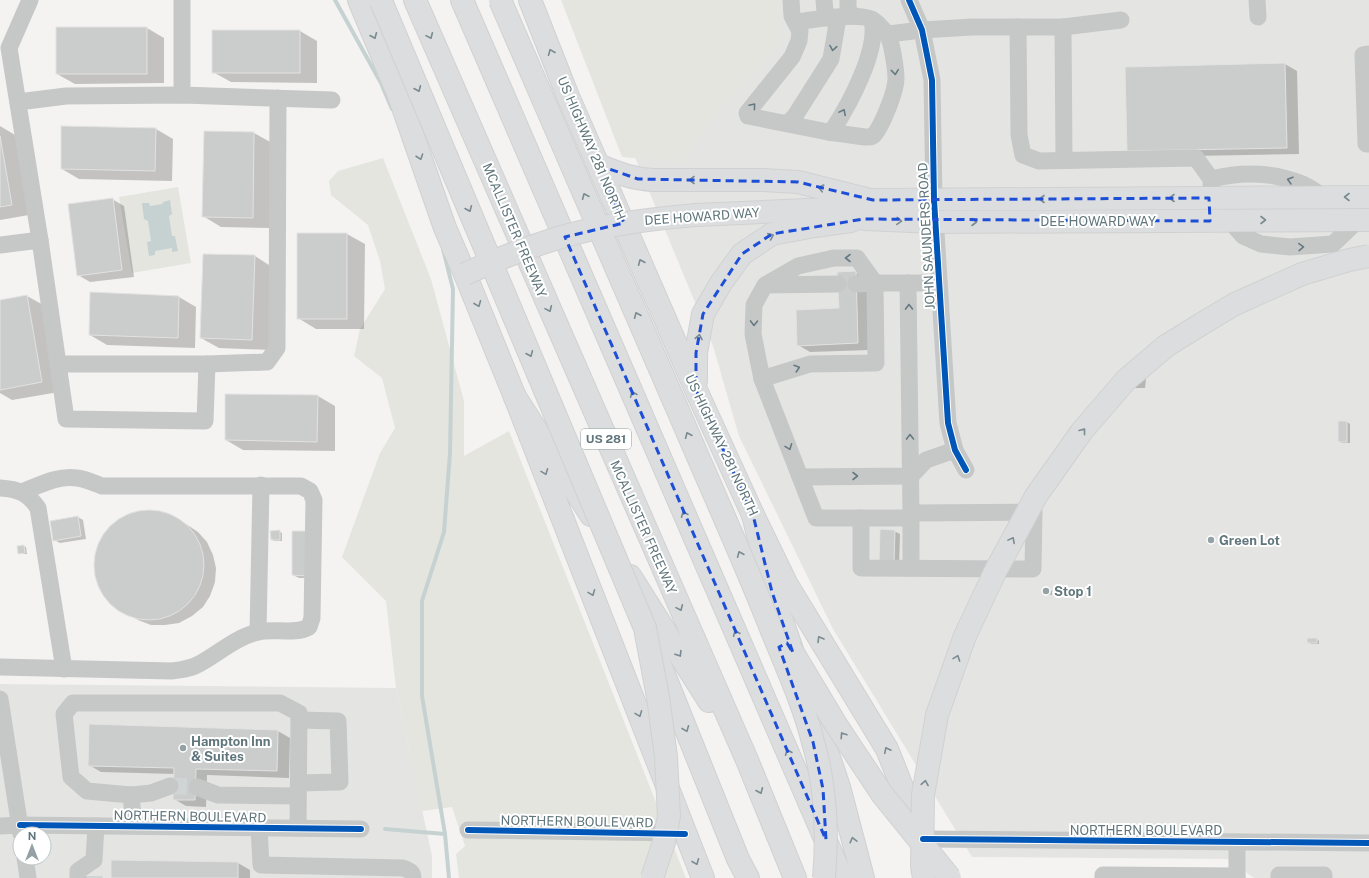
<svg xmlns="http://www.w3.org/2000/svg" width="1369" height="878" font-family="'Public Sans',sans-serif">
<style>
.built{fill:#e4e5e3;fill-rule:evenodd}
.green{fill:#e4e5df}
.water{fill:#c6d2d2}
.shadow{fill:#0003}
.lines{fill:none;stroke-linecap:round;stroke-linejoin:round}
.stream{stroke:#c6d2d2;stroke-width:4}
.building{fill:#cbcccc;stroke:#e3e2e2}
.minor-tunnel{stroke:#cfd4d4;stroke-width:17;stroke-dasharray:17 8;stroke-linecap:butt}
.major-casing{stroke:#d1d1d1;stroke-width:24}
.highway-casing{stroke:#d0d1d1;stroke-width:24}
.minor{stroke:#c6c8c8;stroke-width:17}
.major{stroke:#dcddde;stroke-width:22}
.highway{stroke:#dcddde;stroke-width:22}
.major-bridge-casing{stroke:#d1d1d1;stroke-width:24;stroke-linecap:butt}
.highway-bridge-casing{stroke:#d0d1d1;stroke-width:24;stroke-linecap:butt}
.major-bridge{stroke:#dcddde;stroke-width:22}
.highway-bridge{stroke:#dcddde;stroke-width:22}
.cycleway-casing{stroke:#fff;stroke-width:8}
.cycleway{stroke:#0057b8;stroke-width:6}
.oneway{stroke:#798b90}
.oneway2{stroke:#657a80}
.marked{fill:none;stroke:#1d4ed8;stroke-width:3;stroke-dasharray:8 5;stroke-linejoin:round}
.poi-dot{fill:#94a2a5;stroke:#fff;stroke-width:1.5}
.labels{text-anchor:middle;stroke-width:4;stroke-linejoin:round;paint-order:stroke}
.shield{fill:#fff;stroke:#909fa3;stroke-width:1}
.shield-label{font-size:12px;font-weight:bold;fill:#60767c}
.street-label{font-size:13px;fill:#60767c;stroke:#fff}
.poi-label{font-size:13px;font-weight:bold;fill:#60767c;stroke:#fff;text-anchor:start}
</style>
<rect width="100%" height="100%" fill="#f4f3f2"/>
<g class="built">
<path d="M570 0H1369V878H1254L1227 859 972 857 833 629 739 436 713 346Z"/>
<path d="M0 684 396 688 432 856V878H0ZM20 834H44V858H20Z"/>
</g>
<g class="green">
<path d="M561 0H777L780 42 712 118 682 162 622 157Z"/>
<path d="M383 158 431 279 464 401V456L509 431 686 878H459L456 854 465 846 452 807 422 811 396 688 386 601 342 557 380 453 395 428 382 378 354 356 360 329 385 289 380 261 368 225 331 195 329 181 338 171Z"/>
<path d="M178 187 191 263 132 273 119 197Z"/>
</g>
<path class="water" d="M170 200 172 214 169 216 172 236H175L178 251 172 252V248L155 251V255L149 256 147 242 151 241 148 221 144 219 142 203H149L150 206 162 204 163 202Z"/>
<g class="shadow">
<path d="M147 28 164 38V83L75 84 57 74Z"/>
<path d="M300 31 317 41V83L231 82 213 72Z"/>
<path d="M1285 64 1297 71 1299 154 1140 157Z"/>
<path d="M0 126 15 135 29 215 0 220Z"/>
<path d="M156 129 173 139 172 181 79 179 62 169Z"/>
<path d="M205 132 254 133 272 143 270 228 221 227 203 216Z"/>
<path d="M112 199 124 206 134 277 90 282 78 275Z"/>
<path d="M347 234 365 244 364 329H316L298 318Z"/>
<path d="M255 256 272 267 270 350 219 348 201 338Z"/>
<path d="M855 272 867 279 870 350 810 352 798 345 840 309Z"/>
<path d="M27 296 45 306 59 392 12 400 0 393V301Z"/>
<path d="M179 297 196 307 195 348 107 345 90 335Z"/>
<path d="M1140 376 1146 379 1145 388H1124Z"/>
<path d="M318 396 335 406V451L243 450 226 440Z"/>
<path d="M1339 422H1347L1350 424V443H1342L1339 441Z"/>
<path d="M146 511 160 512 173 516 186 524 198 532 207 542 213 555 216 568 215 582 210 596 203 607 192 616 179 623 165 625H151L138 620 114 605 104 594 98 582 95 568 96 554 101 541 109 529 119 520 132 514Z"/>
<path d="M78 517 83 520 86 539 60 543 54 540Z"/>
<path d="M279 531 282 533V541H274L272 539Z"/>
<path d="M894 531 900 534 899 567 886 566Z"/>
<path d="M293 532 314 578H299L293 575Z"/>
<path d="M23 546 26 547 27 554H22L19 553Z"/>
<path d="M1050 590 1052 591V595H1045L1043 593Z"/>
<path d="M1317 639 1319 641V644H1311L1308 642Z"/>
<path d="M90 725 278 731 290 738 289 778 207 775 206 807 186 806 174 799 175 774 101 772 89 765Z"/>
<path d="M238 863 250 870V878H112Z"/>
</g>
<g class="lines">
<g class="stream">
<path d="M335 0 381 83 392 109"/>
<path d="M443 249 453 289 450 453 444 532 422 601V696L445 834 449 878"/>
<path d="M385 829 445 834"/>
</g>
</g>
<g class="building">
<rect x="56" y="27" width="91" height="47"/>
<rect x="212" y="30" width="88" height="43"/>
<path d="M1285 63 1287 148 1127 151 1125 67Z"/>
<path d="M61 126 156 128 155 171 61 169Z"/>
<path d="M204 131 254 132 253 218 202 217Z"/>
<path d="M0 136 12 205 0 207Z"/>
<path d="M113 198 122 270 77 276 68 204Z"/>
<rect x="297" y="233" width="50" height="86"/>
<path d="M203 254 255 255 252 340 200 338Z"/>
<path d="M856 271 858 343 797 346 796 310 839 308 837 272Z"/>
<path d="M90 292 179 296 178 338 89 335Z"/>
<path d="M27 295 42 382 0 390V300Z"/>
<path d="M225 394 318 395 317 442 225 440Z"/>
<rect x="1338" y="421" width="9" height="21"/>
<circle cx="149" cy="565" r="55"/>
<path d="M78 516 81 536 53 541 50 521Z"/>
<path d="M880 529 895 530 894 564H879Z"/>
<path d="M280 530V540H271L270 531Z"/>
<path d="M292 531H309V576L292 575Z"/>
<path d="M24 545 25 553 18 554 17 546Z"/>
<rect x="1042" y="589" width="8" height="5"/>
<rect x="1307" y="638" width="10" height="5"/>
<path d="M89 724 278 730 277 771 196 769 195 800H173L174 768 88 766Z"/>
<path d="M111 860 238 862V878H111Z"/>
</g>
<g class="lines">
<g class="minor-tunnel">
<path d="M170 786 197 787"/>
<path d="M94 878V876"/>
</g>
<defs>
<g id="major">
<path d="M359 0 398 93 445 228 465 274 515 397 703 878"/>
<path d="M530 0 567 94 696 390 753 515 787 585 887 749 923 840"/>
<path d="M598 165C618 173 632 179 653 180H763L798 182 866 199"/>
<path d="M831 210 864 219 935 222 1369 220"/>
<path d="M696 215 828 209 873 200 1369 197"/>
<path d="M696 381V353L703 314 721 283 742 254 772 234 815 226 851 221"/>
</g>
<g id="highway">
<path d="M415 0 747 760 795 878"/>
<path d="M462 0 842 878"/>
<path d="M515 397 591 515"/>
<path d="M753 515 772 592 798 667"/>
<path d="M630 576 709 701"/>
<path d="M655 652 738 859 748 878"/>
<path d="M817 722 839 787 863 878"/>
</g>
</defs>
<use href="#major" class="major-casing"/>
<use href="#highway" class="highway-casing"/>
<g class="minor">
<path d="M30 0 9 48 40 240"/>
<path d="M182 0V95"/>
<path d="M791 0 792 16 800 31 799 41 792 57 747 113 748 116 828 132 832 131C849 105 879 50 872 20"/>
<path d="M848 0V9L852 16"/>
<path d="M909 0 922 30 932 80 934 200 948 423 955 450 966 470"/>
<path d="M1257 0 1258 17"/>
<path d="M795 22C814 20 855 12 871 19 876 21 884 30 887 34 892 41 896 70 896 79 896 91 882 126 874 135 871 138 869 137 865 137L828 132"/>
<path d="M1018 27H1063L1064 160"/>
<path d="M1063 27 1121 20"/>
<path d="M888 34 922 30 972 27H1018L1019 135 1023 155 1039 161 1196 158 1211 179V198"/>
<path d="M1369 54 1363 55 1366 144H1369"/>
<path d="M18 102 66 96 182 95 332 100"/>
<path d="M788 123 795 116 831 59 837 24 825 12 824 0"/>
<path d="M1211 179C1240 172 1272 172 1300 183 1309 186 1317 193 1324 197"/>
<path d="M1229 220 1243 236 1261 244 1290 247 1333 244 1358 220"/>
<path d="M0 245 40 240 66 419 205 421 207 364"/>
<path d="M875 283 857 258H834L798 266 765 285 754 305 753 334 762 379 816 518H911"/>
<path d="M856 284 875 283"/>
<path d="M766 285 838 284"/>
<path d="M58 364H207L267 362 277 348 278 98"/>
<path d="M762 379 810 364 876 363 875 283H939"/>
<path d="M800 477 911 476 926 460 955 450"/>
<path d="M0 488C18 489 28 493 38 508L64 669"/>
<path d="M911 513V568"/>
<path d="M861 518V568L1033 569 1034 512 911 513 908 283"/>
<path d="M258 632 261 485"/>
<path d="M0 667 172 671C181 670 190 669 199 664 218 654 236 637 258 632 274 628 295 635 309 627L312 618 314 500 310 491 301 486H102C94 483 86 479 77 478 58 475 40 485 22 492"/>
<path d="M0 699 21 834"/>
<path d="M299 783 340 782 338 721 299 720"/>
<path d="M197 787 218 795 298 796"/>
<path d="M131 795 151 793 170 786"/>
<path d="M0 826 20 825 361 829"/>
<path d="M134 826 131 795 87 791 71 777 64 714 73 703H280L299 713 298 828"/>
<path d="M259 827 261 865 403 868C409 870 413 872 413 878"/>
<path d="M468 830 678 833"/>
<path d="M923 839 1369 843"/>
<path d="M25 858 28 878"/>
<path d="M78 878V871L94 860 96 826"/>
<path d="M1103 878V875L1237 876"/>
<path d="M1237 878V842"/>
<path d="M1279 878V875H1324V878"/>
</g>
<use href="#major" class="major"/>
<use href="#highway" class="highway"/>
<defs>
<path id="major-bridge" d="M465 274C504 256 548 239 589 230 625 222 660 218 696 215"/>
<g id="highway-bridge">
<path d="M500 0C561 141 622 281 683 422 712 490 743 558 770 626 785 664 803 702 813 742 826 786 828 832 824 878"/>
<path d="M381 1 645 628 658 697 666 757 669 816 664 842 652 878"/>
<path d="M790 648 835 723 882 794 950 878"/>
<path d="M924 878 922 866 923 795 937 715 965 636 996 570 1036 496 1082 431 1126 380 1166 346 1203 323 1235 304 1302 274 1349 260 1369 256"/>
</g>
</defs>
<use href="#major-bridge" class="major-bridge-casing"/>
<use href="#highway-bridge" class="highway-bridge-casing"/>
<use href="#major-bridge" class="major-bridge"/>
<use href="#highway-bridge" class="highway-bridge"/>
<defs>
<g id="cycleway">
<path d="M909 0 922 30 932 80 934 200 948 423 955 450 966 470"/>
<path d="M20 825 361 829"/>
<path d="M468 830 685 834"/>
<path d="M923 839 1369 843"/>
</g>
</defs>
<use href="#cycleway" class="cycleway-casing"/>
<use href="#cycleway" class="cycleway"/>
</g>
<defs><path id="oneway-chevron" d="M-2-3.5L2.5 0L-2 3.5" fill="none" stroke-width="1.6" stroke-linecap="round" stroke-linejoin="round"/></defs>
<g class="oneway">
<use href="#oneway-chevron" transform="translate(374 36) rotate(67)"/>
<use href="#oneway-chevron" transform="translate(430 36) rotate(66)"/>
<use href="#oneway-chevron" transform="translate(551 52) rotate(-112)"/>
<use href="#oneway-chevron" transform="translate(418 89) rotate(67)"/>
<use href="#oneway-chevron" transform="translate(420 157) rotate(71)"/>
<use href="#oneway-chevron" transform="translate(692 180) rotate(180)"/>
<use href="#oneway-chevron" transform="translate(821 188) rotate(-167)"/>
<use href="#oneway-chevron" transform="translate(585 196) rotate(-113)"/>
<use href="#oneway-chevron" transform="translate(1347 197) rotate(180)"/>
<use href="#oneway-chevron" transform="translate(1172 198) rotate(180)"/>
<use href="#oneway-chevron" transform="translate(1042 199) rotate(180)"/>
<use href="#oneway-chevron" transform="translate(469 209) rotate(67)"/>
<use href="#oneway-chevron" transform="translate(1263 220)"/>
<use href="#oneway-chevron" transform="translate(899 221) rotate(2)"/>
<use href="#oneway-chevron" transform="translate(974 222)"/>
<use href="#oneway-chevron" transform="translate(771 236) rotate(-24)"/>
<use href="#oneway-chevron" transform="translate(641 262) rotate(-113)"/>
<use href="#oneway-chevron" transform="translate(478 304) rotate(68)"/>
<use href="#oneway-chevron" transform="translate(549 309) rotate(66)"/>
<use href="#oneway-chevron" transform="translate(637 315) rotate(-113)"/>
<use href="#oneway-chevron" transform="translate(699 337) rotate(-80)"/>
<use href="#oneway-chevron" transform="translate(530 354) rotate(67)"/>
<use href="#oneway-chevron" transform="translate(633 394) rotate(-113)"/>
<use href="#oneway-chevron" transform="translate(1083 431) rotate(-52)"/>
<use href="#oneway-chevron" transform="translate(688 435) rotate(-113)"/>
<use href="#oneway-chevron" transform="translate(545 472) rotate(69)"/>
<use href="#oneway-chevron" transform="translate(684 514) rotate(-113)"/>
<use href="#oneway-chevron" transform="translate(1012 540) rotate(-62)"/>
<use href="#oneway-chevron" transform="translate(740 554) rotate(-113)"/>
<use href="#oneway-chevron" transform="translate(592 593) rotate(69)"/>
<use href="#oneway-chevron" transform="translate(680 608) rotate(66)"/>
<use href="#oneway-chevron" transform="translate(736 633) rotate(-113)"/>
<use href="#oneway-chevron" transform="translate(820 639) rotate(-121)"/>
<use href="#oneway-chevron" transform="translate(679 654) rotate(58)"/>
<use href="#oneway-chevron" transform="translate(957 658) rotate(-70)"/>
<use href="#oneway-chevron" transform="translate(639 714) rotate(69)"/>
<use href="#oneway-chevron" transform="translate(686 729) rotate(68)"/>
<use href="#oneway-chevron" transform="translate(843 735) rotate(-123)"/>
<use href="#oneway-chevron" transform="translate(887 750) rotate(-116)"/>
<use href="#oneway-chevron" transform="translate(788 752) rotate(-113)"/>
<use href="#oneway-chevron" transform="translate(925 783) rotate(-80)"/>
<use href="#oneway-chevron" transform="translate(760 791) rotate(67)"/>
<use href="#oneway-chevron" transform="translate(853 840) rotate(-104)"/>
<use href="#oneway-chevron" transform="translate(696 862) rotate(68)"/>
</g>
<g class="oneway2">
<use href="#oneway-chevron" transform="translate(833 48) rotate(99)"/>
<use href="#oneway-chevron" transform="translate(895 72) rotate(84)"/>
<use href="#oneway-chevron" transform="translate(753 106) rotate(-50)"/>
<use href="#oneway-chevron" transform="translate(843 112) rotate(-62)"/>
<use href="#oneway-chevron" transform="translate(1290 180) rotate(-164)"/>
<use href="#oneway-chevron" transform="translate(1301 247) rotate(-2)"/>
<use href="#oneway-chevron" transform="translate(848 258) rotate(180)"/>
<use href="#oneway-chevron" transform="translate(909 307) rotate(-91)"/>
<use href="#oneway-chevron" transform="translate(754 323) rotate(91)"/>
<use href="#oneway-chevron" transform="translate(797 368) rotate(-18)"/>
<use href="#oneway-chevron" transform="translate(910 437) rotate(-91)"/>
<use href="#oneway-chevron" transform="translate(789 447) rotate(69)"/>
<use href="#oneway-chevron" transform="translate(855 476)"/>
</g>
<path class="marked" d="M598 165 638 179 798 182 873 200 1209 198 1210 221 864 219 772 234 742 254 703 314 696 353V390L753 515 772 592 793 653 787 643 779 647 813 742 823 789 826 840 565 237 624 223Z"/>
<g class="poi-dot">
<circle cx="1211" cy="540" r="4"/>
<circle cx="1046" cy="591" r="4"/>
<circle cx="183" cy="748" r="4"/>
</g>
<g class="labels">
<rect class="shield" x="581" y="429" width="50" height="20" rx="3"/>
<g class="shield-label">
<text x="606" y="443">US 281</text>
</g>
<g class="street-label">
<text transform="translate(592 148) rotate(67)" y="5">US HIGHWAY 281 NORTH</text>
<text transform="translate(702 216) rotate(-4)" y="5">DEE HOWARD WAY</text>
<text x="1098" y="226">DEE HOWARD WAY</text>
<text transform="translate(515 230) rotate(67)" y="5">MCALLISTER FREEWAY</text>
<text transform="translate(926 236) rotate(-93)" y="5">JOHN SAUNDERS ROAD</text>
<text transform="translate(722 445) rotate(65)" y="5">US HIGHWAY 281 NORTH</text>
<text transform="translate(644 527) rotate(66)" y="5">MCALLISTER FREEWAY</text>
<text transform="translate(190 816) rotate(1)" y="5">NORTHERN BOULEVARD</text>
<text transform="translate(577 821) rotate(1)" y="5">NORTHERN BOULEVARD</text>
<text x="1146" y="835">NORTHERN BOULEVARD</text>
</g>
<g class="poi-label">
<text x="1219" y="545">Green Lot</text>
<text x="1054" y="596">Stop 1</text>
<text x="191" y="746">Hampton Inn<tspan x="191" dy="15">&amp; Suites</tspan></text>
</g>
</g>
<g transform="translate(32 846)"><circle r="19" fill="#ffffff" stroke="#bfc8cb"/>
<path d="M0-3L7 15L0 10L-7 15Z" fill="#94a2a5"/>
<text y="-6" font-size="11" font-weight="bold" text-anchor="middle" fill="#60767c">N</text>
</g>
</svg>
